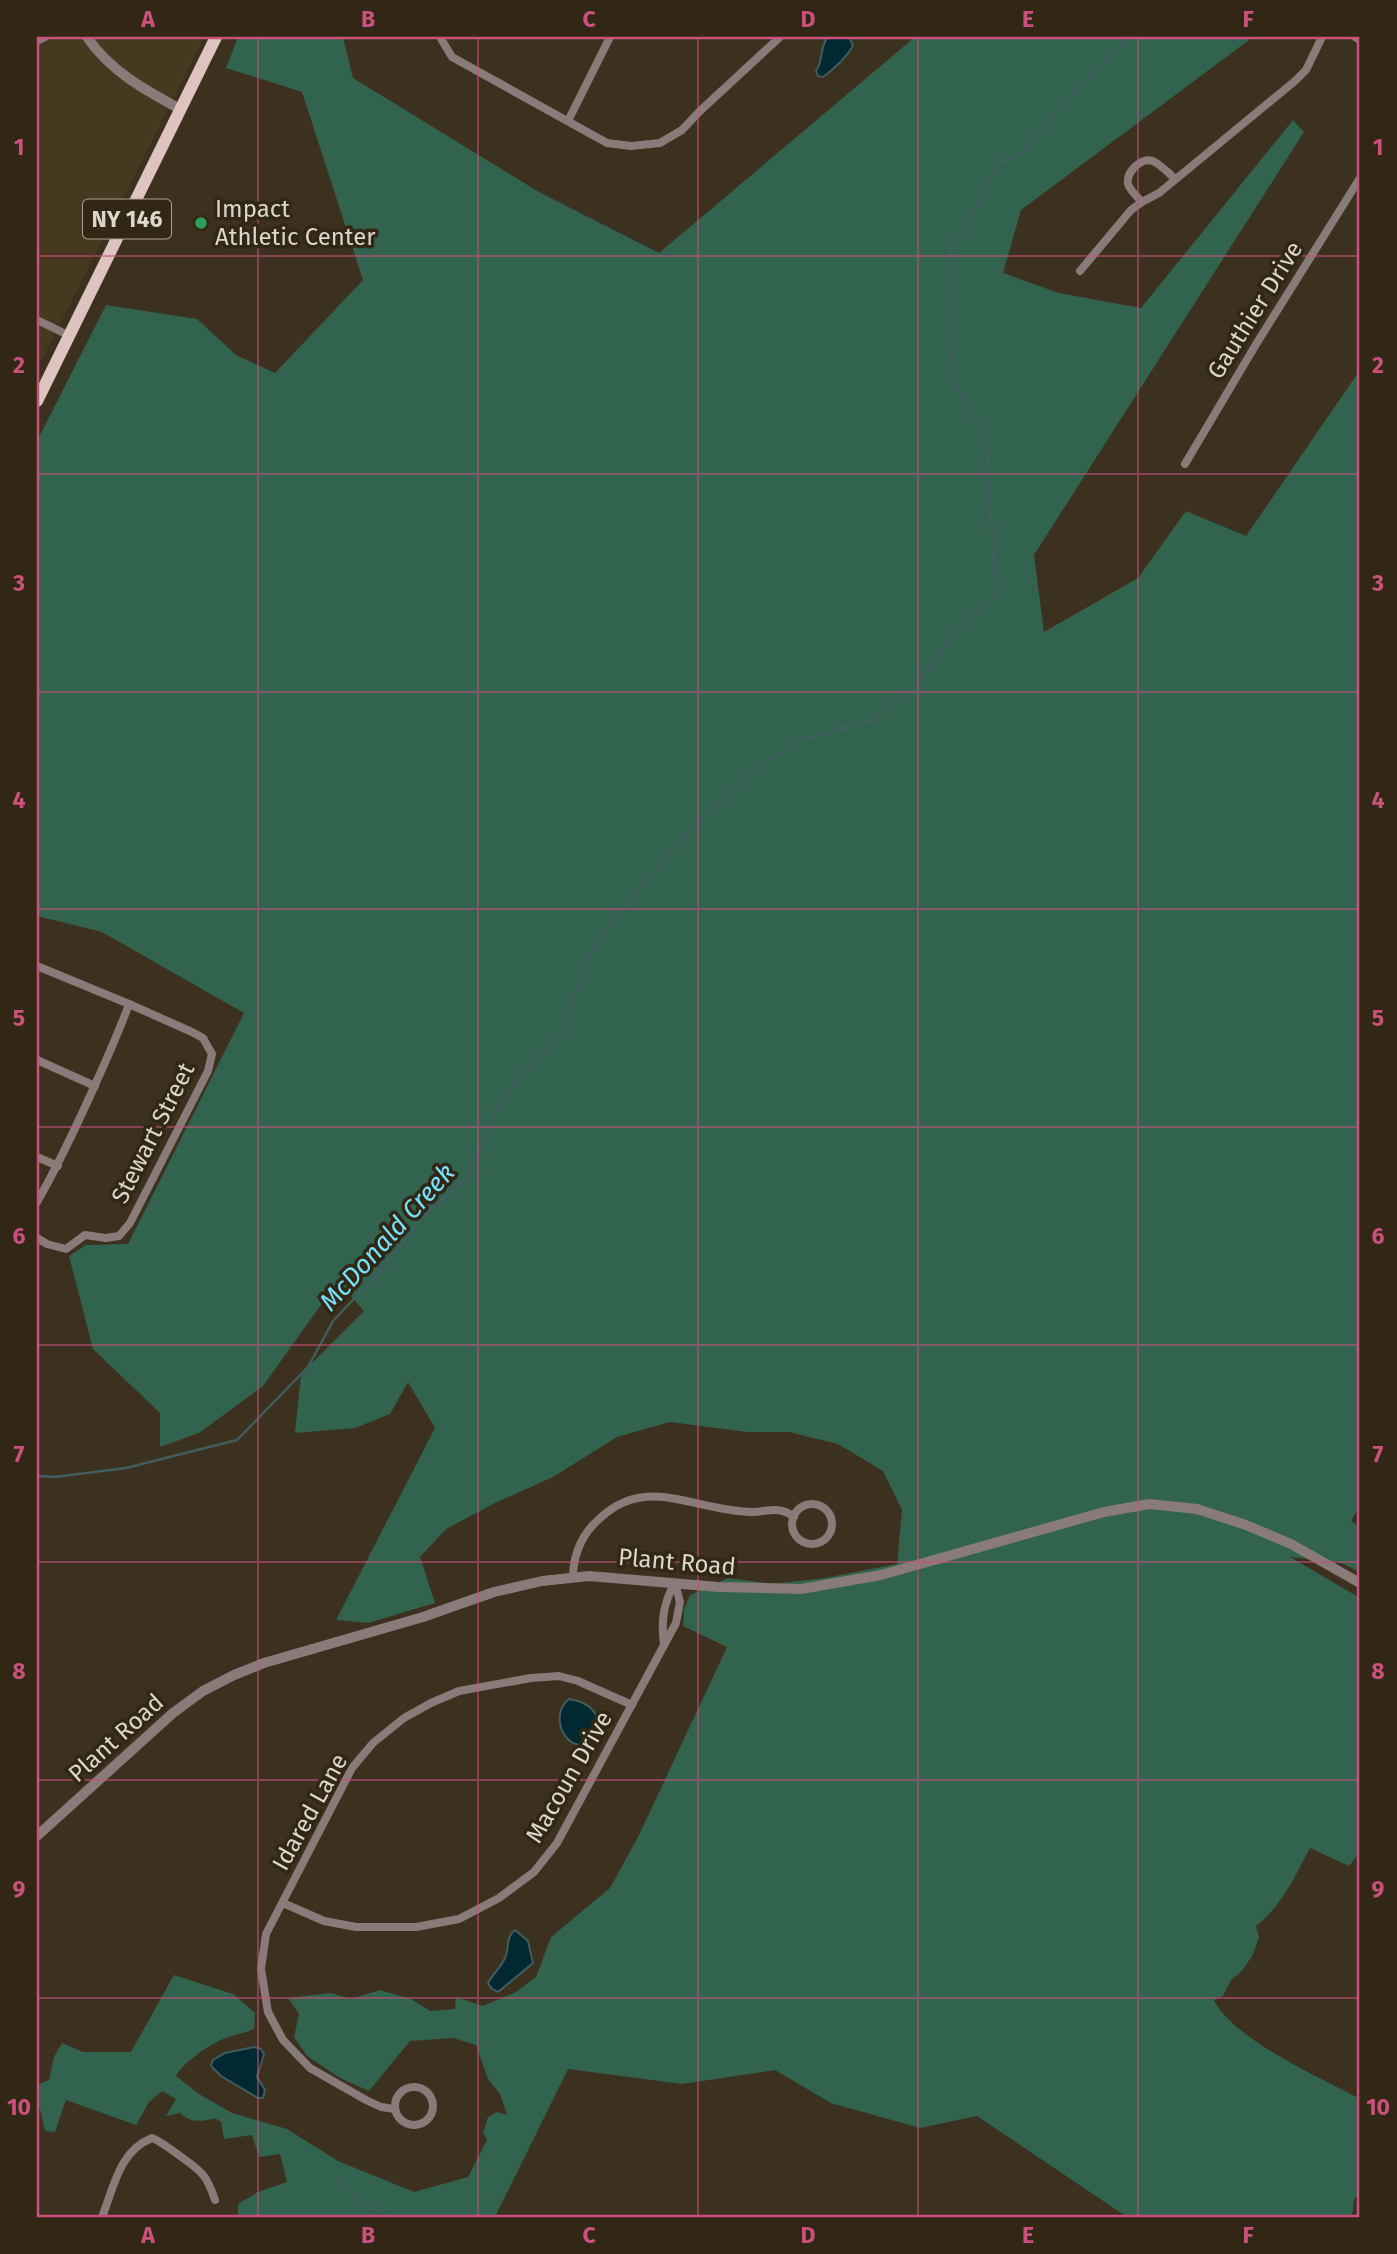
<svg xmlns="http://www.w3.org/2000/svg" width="1397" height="2254" font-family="'Fira Sans',sans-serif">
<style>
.built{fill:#47391f}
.green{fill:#31634e}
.water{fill:#002931;stroke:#425d5f;stroke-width:2}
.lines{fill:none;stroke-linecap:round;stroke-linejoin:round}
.stream{stroke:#425d5f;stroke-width:2.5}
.minor{stroke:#887b79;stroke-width:8}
.tertiary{stroke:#887b79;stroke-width:10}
.primary{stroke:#ddc4c0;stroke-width:12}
.grid{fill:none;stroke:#ca517d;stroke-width:2;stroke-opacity:0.55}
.leisure-dot{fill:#2e9e5b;stroke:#312714;stroke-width:2.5}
.labels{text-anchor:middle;stroke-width:7;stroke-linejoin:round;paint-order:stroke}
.shield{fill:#312714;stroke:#a9a294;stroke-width:2}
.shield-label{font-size:23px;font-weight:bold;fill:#ddd6cb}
.poi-label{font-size:24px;fill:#ddd6cb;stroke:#312714;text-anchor:start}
.street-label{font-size:24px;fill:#ddd6cb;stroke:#312714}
.water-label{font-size:26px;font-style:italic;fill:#75e3fd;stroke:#312714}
.neatline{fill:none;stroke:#ca517d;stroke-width:2.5}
.grid-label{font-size:23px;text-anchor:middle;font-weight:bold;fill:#ca517d}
</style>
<rect width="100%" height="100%" fill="#3c311e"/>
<path class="built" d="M37 37H204L37 369Z"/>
<path class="green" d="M238 37H343L353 78 539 192 659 253 915 37H1253L1021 210 1003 273 1059 293 1141 308 1293 120 1304 132 1034 555 1044 632 1138 578 1186 511 1246 536 1360 370V1505L1351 1521 1360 1527V1572L1339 1562 1290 1557 1360 1598V1852L1349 1866 1310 1848C1295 1876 1282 1906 1256 1926L1259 1938 1252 1956 1242 1971 1231 1980 1223 1996 1214 2000C1231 2038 1323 2079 1360 2099V2193L1354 2199 1352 2217H1127L977 2116 920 2128 831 2103 775 2070 682 2084 568 2069 495 2217H238V2204L258 2192 287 2182 280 2154 259 2157 252 2135 224 2139 221 2122 215 2118C201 2122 191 2123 180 2113L166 2116 176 2099 162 2091 149 2102 136 2125 66 2100 55 2132 45 2131 40 2109 37 2105V2085L49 2080 54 2057 62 2043 83 2052H131L174 1975 233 1994 255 2013 254 2029C243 2034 231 2035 221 2040 208 2045 182 2064 176 2076L199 2094 232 2113 287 2129 338 2161 414 2192 468 2177 487 2140 483 2133 488 2117 497 2112 507 2115 500 2094 488 2079 476 2045 453 2038 410 2041 369 2091 340 2078 307 2056 294 2037 299 2014 288 1998 331 1993 351 1999 380 1990 411 1999 430 2011 455 2009 456 1997 483 2006 516 1992 536 1977 551 1937 610 1888 639 1835 727 1647 683 1626 684 1609 690 1595 728 1578 773 1584 825 1578 897 1564 902 1510 883 1471 838 1444 789 1432H747L670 1422 617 1437 553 1477 495 1503 446 1529 420 1557 435 1603 368 1623 336 1620 435 1428 408 1382 390 1414 355 1428 295 1433 301 1374 364 1311 338 1281 263 1386 199 1433 160 1447V1413L93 1349 69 1256 86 1245 128 1244 244 1013 102 932 37 916V441L106 305 197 319 236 355 275 373 363 280 302 92 226 68Z"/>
<g class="water">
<path d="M828 37H849L853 46C846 58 835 68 823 77L818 76 816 71C824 60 819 47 828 37Z"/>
<path d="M569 1699C598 1703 609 1727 585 1747 581 1745 577 1745 573 1743 557 1733 555 1710 569 1699Z"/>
<path d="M515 1930 528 1941 533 1963 498 1992 491 1988 488 1983C493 1974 501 1967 505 1958 510 1947 505 1938 515 1930Z"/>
<path d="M254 2047 261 2049 264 2054 257 2077 265 2090 263 2098H258L221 2076 211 2066 213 2060 225 2053Z"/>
</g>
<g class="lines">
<g class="stream">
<path d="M37 1476 55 1477 126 1468 237 1440 308 1367 333 1321 382 1269 423 1216 466 1179 499 1105 518 1078 559 1038 571 1010 584 962 620 913 681 839 757 767 804 739 872 720 921 680 952 635 995 595 987 440 955 384 949 335 951 249 974 215 982 190 996 172 998 162 1020 155 1073 93 1129 37"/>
<path d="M335 2175 356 2198 389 2217"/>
</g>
<g class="minor">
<path d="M440 37 452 57 607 143 631 146 660 143 682 130 700 111 780 37"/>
<path d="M1355 37 1360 40"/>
<path d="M37 41 45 37"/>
<path d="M568 121 610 37"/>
<path d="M1175 179C1169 173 1161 165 1153 161 1141 157 1126 172 1128 184 1130 191 1138 197 1142 202L1159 193 1295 81 1306 70 1322 37"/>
<path d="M1080 271 1131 210 1142 202"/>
<path d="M37 320 70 336"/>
<path d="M1185 464 1255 346 1360 178"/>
<path d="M37 966 129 1004 192 1032 203 1038 212 1054 208 1071 130 1223 119 1236 106 1238 85 1235 66 1249 47 1244 37 1238"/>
<path d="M37 1060 95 1086"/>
<path d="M37 1157 58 1166"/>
<path d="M37 1202C59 1164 77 1125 95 1085 107 1058 119 1032 129 1004"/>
<circle cx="812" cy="1524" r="20"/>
<path d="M573 1578C573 1558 580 1538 594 1524 638 1477 679 1503 731 1510 738 1511 746 1512 753 1512 769 1511 781 1506 794 1517"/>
<path d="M664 1645C661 1622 663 1603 675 1583"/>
<path d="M283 1903 324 1921 356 1927H416L459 1919 499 1898 534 1872 557 1843 676 1623 680 1602 675 1583"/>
<circle cx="414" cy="2106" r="19"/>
<path d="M395 2109 381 2107 366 2100 310 2068 283 2040 268 2012 261 1969 266 1934 352 1768 373 1743 404 1718 431 1703 459 1691 531 1678 559 1676 578 1681 632 1705"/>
<path d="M102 2217C114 2187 119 2151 152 2138 159 2140 198 2168 203 2175 209 2182 212 2191 215 2200"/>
</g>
<g class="tertiary">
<path d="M87 37C110 71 145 90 180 109"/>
<path d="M37 1836 173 1713 203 1691 234 1675 264 1663 423 1617 494 1592 542 1581 589 1576 718 1587 801 1589 881 1575 1104 1512 1149 1504 1197 1509 1246 1525 1291 1544 1360 1583"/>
</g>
<path class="primary" d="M37 401 216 37"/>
</g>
<path class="grid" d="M258 37V2217M478 37V2217M698 37V2217M918 37V2217M1138 37V2217M37 256H1360M37 474H1360M37 692H1360M37 909H1360M37 1127H1360M37 1345H1360M37 1562H1360M37 1780H1360M37 1998H1360"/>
<circle class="leisure-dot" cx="201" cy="223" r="7"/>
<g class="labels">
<rect class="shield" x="83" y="199.5" width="88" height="39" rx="5"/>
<g class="shield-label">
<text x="127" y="227">NY 146</text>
</g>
<g class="poi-label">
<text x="215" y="217">Impact<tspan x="215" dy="28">Athletic Center</tspan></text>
</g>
<g class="street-label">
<text transform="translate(1255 310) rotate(-58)" y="8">Gauthier Drive</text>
<text transform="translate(153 1133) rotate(-63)" y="8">Stewart Street</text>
<text transform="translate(677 1562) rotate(5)" y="8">Plant Road</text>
<text transform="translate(116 1738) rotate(-42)" y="8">Plant Road</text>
<text transform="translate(569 1777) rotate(-60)" y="8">Macoun Drive</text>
<text transform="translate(310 1812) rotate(-61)" y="8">Idared Lane</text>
</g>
<g class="water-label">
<text transform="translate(387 1237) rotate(-48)" y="9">McDonald Creek</text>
</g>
</g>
<rect width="1397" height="2254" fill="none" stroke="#312714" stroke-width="77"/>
<rect x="38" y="38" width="1320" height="2178" class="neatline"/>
<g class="grid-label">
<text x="148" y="27">A</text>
<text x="368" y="27">B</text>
<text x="589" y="27">C</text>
<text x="808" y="27">D</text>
<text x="1028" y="27">E</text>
<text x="1248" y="27">F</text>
<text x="19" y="155">1</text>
<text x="1378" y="155">1</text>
<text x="19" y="373">2</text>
<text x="1378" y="373">2</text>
<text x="19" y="591">3</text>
<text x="1378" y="591">3</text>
<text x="19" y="808">4</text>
<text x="1378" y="808">4</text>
<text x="19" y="1026">5</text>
<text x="1378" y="1026">5</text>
<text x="19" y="1244">6</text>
<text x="1378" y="1244">6</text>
<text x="19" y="1462">7</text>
<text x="1378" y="1462">7</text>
<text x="19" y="1679">8</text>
<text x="1378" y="1679">8</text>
<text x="19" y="1897">9</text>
<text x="1378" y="1897">9</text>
<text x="19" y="2115">10</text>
<text x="1378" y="2115">10</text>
<text x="148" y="2243">A</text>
<text x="368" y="2243">B</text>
<text x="589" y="2243">C</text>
<text x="808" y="2243">D</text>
<text x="1028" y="2243">E</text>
<text x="1248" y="2243">F</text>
</g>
</svg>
